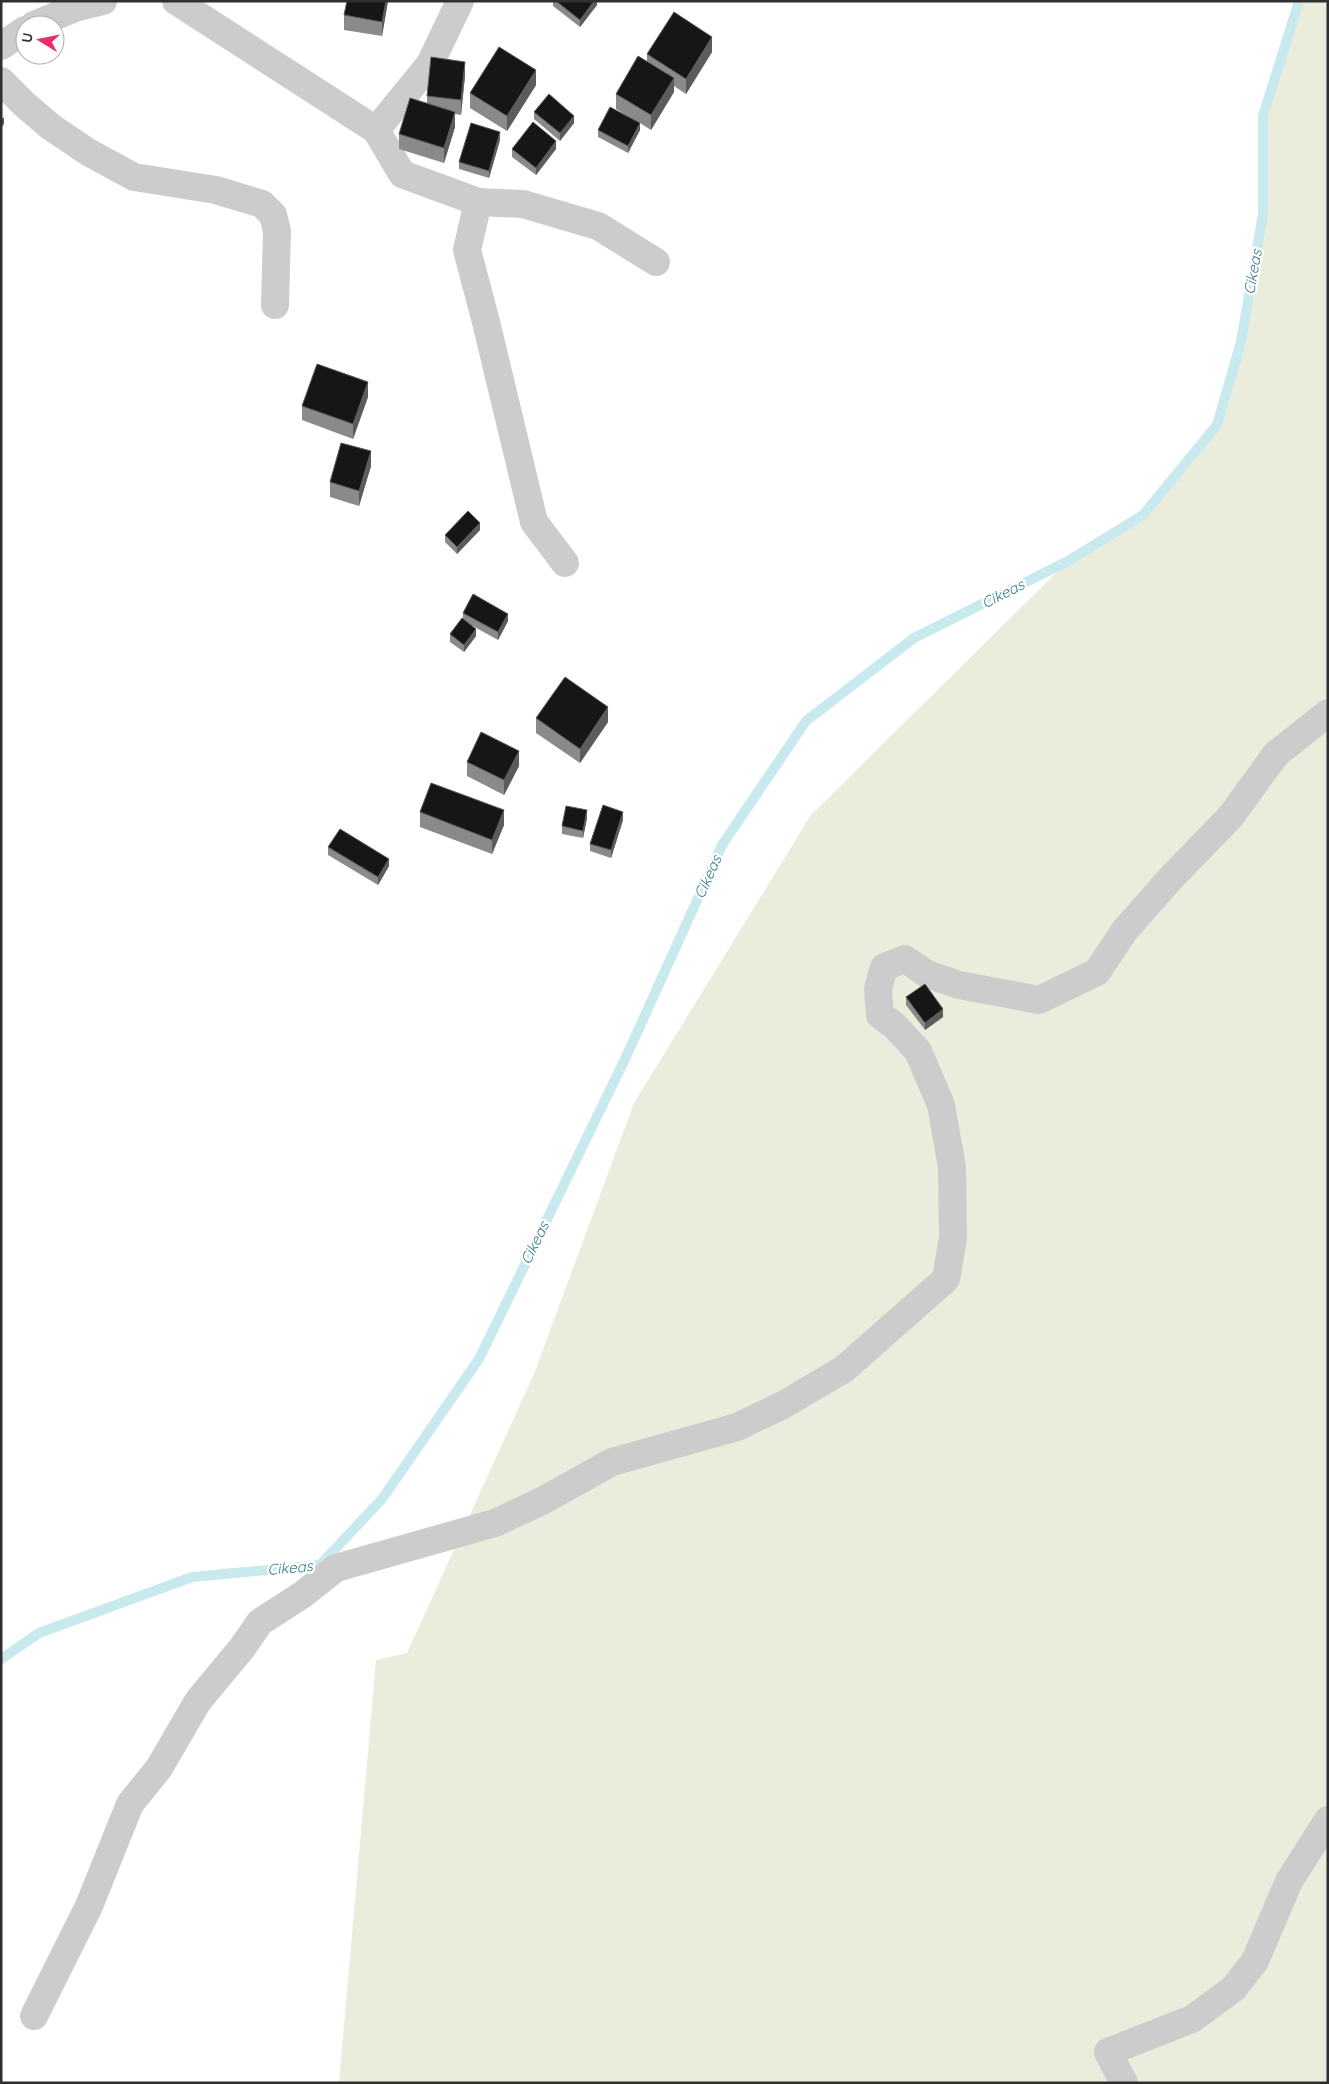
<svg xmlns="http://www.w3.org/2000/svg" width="1329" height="2084" font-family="Quicksand,sans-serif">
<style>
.green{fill:#eaeddc}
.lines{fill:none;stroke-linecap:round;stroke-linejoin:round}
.stream{stroke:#c8e9ed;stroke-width:10}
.minor{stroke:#ccc;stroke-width:28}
.wall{fill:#8a8a8a}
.shaded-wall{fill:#5c5c5c}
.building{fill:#161616;stroke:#5c5c5c}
.labels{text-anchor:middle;stroke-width:5;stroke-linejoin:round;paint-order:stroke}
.water-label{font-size:15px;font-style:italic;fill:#357d88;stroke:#fff}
</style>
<rect width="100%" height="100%" fill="#fff"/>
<path class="green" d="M1299 1H1328V2083H339L376 1660 407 1653 534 1374 634 1103 811 815 1068 561 1143 515 1217 425 1241 342 1263 214V116Z"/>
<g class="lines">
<path class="stream" d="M1 1659 39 1633 192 1577 320 1565 382 1499 479 1359 626 1057 722 845 806 721 914 638 1068 561 1143 515 1217 425 1241 342 1263 214V116L1299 1"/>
<g class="minor">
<path d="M176 1 376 130 402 174 478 202 523 204 598 226 656 262"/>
<path d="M34 25 75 8 103 1"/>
<path d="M1 46 25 30"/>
<path d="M1 81 24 104 51 127 88 152 134 177 216 190 262 204 273 215 277 231 275 305"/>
<path d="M376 130 430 64 460 1"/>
<path d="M478 202 467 250 486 322 534 522 565 563"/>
<path d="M34 2016 89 1906 130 1804 159 1768 198 1701 242 1648 260 1622 302 1595 336 1568 495 1523 542 1501 612 1462 737 1427 783 1405 844 1369 946 1279 953 1238 952 1167 941 1105 918 1051 894 1025 880 1015 878 989 884 967 905 959 927 974 959 985 1039 1000 1097 972 1125 930 1171 878 1231 816 1276 754 1328 713"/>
<path d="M1124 2083 1108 2052 1192 2019 1233 1989 1255 1961 1289 1881 1328 1820"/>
</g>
</g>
<g class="wall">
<path d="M388 1 382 36 344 30V15Z"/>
<path d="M553 1H597V5L580 27 553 6Z"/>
<path d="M712 52 686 94 674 86V92L651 130 640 123V130L628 153 598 137V130L637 122 616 109V94L647 61V54Z"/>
<path d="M465 76 461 115 455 114V127L444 163 399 149V134L427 103V96Z"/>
<path d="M536 85 507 131 470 108V93Z"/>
<path d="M534 112 574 123 560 141 534 119Z"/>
<path d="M500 140 489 178 459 169V162Z"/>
<path d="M512 149H556L536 175 512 157Z"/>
<path d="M368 397 353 439 302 420V406Z"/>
<path d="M371 466 359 506 330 497V482Z"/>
<path d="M480 530 457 554 445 542V535Z"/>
<path d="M463 613 508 621 498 640 471 625 476 636 464 652 450 642V634L463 618Z"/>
<path d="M536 718 608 722 580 763 536 733Z"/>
<path d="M467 762 519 766 504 795 467 776Z"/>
<path d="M420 812 504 825 492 854 420 827Z"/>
<path d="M587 818 583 838 562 834V826Z"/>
<path d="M623 820 611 858 590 851V844Z"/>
<path d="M328 847 389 866 378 885 328 855Z"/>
<path d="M906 997 943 1017 925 1030 906 1005Z"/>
</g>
<g class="shaded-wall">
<path d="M386 1H388L382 36V22Z"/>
<path d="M594 1H597V5L580 27V20Z"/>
<path d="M712 37V52L686 94V79Z"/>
<path d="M465 62V76L461 115V100Z"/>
<path d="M536 70V85L507 131V116Z"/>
<path d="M674 78V92L651 130V115Z"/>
<path d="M455 112V127L444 163V148Z"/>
<path d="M574 116V123L560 141V133Z"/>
<path d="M4 117V124L1 128V120Z"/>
<path d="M640 123V130L628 153V146Z"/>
<path d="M500 132V140L489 178V171Z"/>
<path d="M556 141V149L536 175V168Z"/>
<path d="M368 382V397L353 439V424Z"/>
<path d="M371 451V466L359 506V491Z"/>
<path d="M480 523V530L457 554V547Z"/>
<path d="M508 614V621L498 640V632Z"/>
<path d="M476 629V636L464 652V645Z"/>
<path d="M608 707V722L580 763V749Z"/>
<path d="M519 751V766L504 795V780Z"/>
<path d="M504 810V825L492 854V840Z"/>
<path d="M587 810V818L583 838V831Z"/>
<path d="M623 812V820L611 858V850Z"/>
<path d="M389 859V866L378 885V877Z"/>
<path d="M943 1009V1017L925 1030V1023Z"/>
</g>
<g class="building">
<path d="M347 1H386L382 22 344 15Z"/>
<path d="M556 1H594L580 20Z"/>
<path d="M674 12 712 37 686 79 647 54Z"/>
<path d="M499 47 536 70 507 116 470 93Z"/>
<path d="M638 56 674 78 651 115 616 94Z"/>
<path d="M431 57 465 62 461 100 427 96Z"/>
<path d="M549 94 574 116 560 133 534 112Z"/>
<path d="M410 98 455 112 444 148 399 134Z"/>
<path d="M610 107 640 123 628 146 598 130Z"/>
<path d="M533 122 556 141 536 168 512 149Z"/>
<path d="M471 123 500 132 489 171 459 162Z"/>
<path d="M317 364 368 382 353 424 302 406Z"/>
<path d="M341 443 371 451 359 491 330 482Z"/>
<path d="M468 511 480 523 457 547 445 535Z"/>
<path d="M473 594 508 614 498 632 463 613Z"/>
<path d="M462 618 476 629 464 645 450 634Z"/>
<path d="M565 677 608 707 580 749 536 718Z"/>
<path d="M481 732 519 751 504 780 467 762Z"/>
<path d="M431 783 504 810 492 840 420 812Z"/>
<path d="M603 805 623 812 611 850 590 844Z"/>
<path d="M566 806 587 810 583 831 562 826Z"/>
<path d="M340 829 389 859 378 877 328 847Z"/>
<path d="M925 984 943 1009 925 1023 906 997Z"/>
</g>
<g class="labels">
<g class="water-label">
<text transform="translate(1253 272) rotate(-80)" y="5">Cikeas</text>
<text transform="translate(1003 594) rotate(-27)" y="5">Cikeas</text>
<text transform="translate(708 877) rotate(-66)" y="5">Cikeas</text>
<text transform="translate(535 1243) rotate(-64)" y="5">Cikeas</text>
<text transform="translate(290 1568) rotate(-5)" y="5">Cikeas</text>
</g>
</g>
<rect width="1329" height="2084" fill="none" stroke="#2f2f2f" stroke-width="5"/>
<g transform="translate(40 40) rotate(280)"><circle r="24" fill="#ffffff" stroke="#acacac"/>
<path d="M0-4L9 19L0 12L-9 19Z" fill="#ec2b6c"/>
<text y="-8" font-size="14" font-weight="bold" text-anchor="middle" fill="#2f2f2f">U</text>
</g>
</svg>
